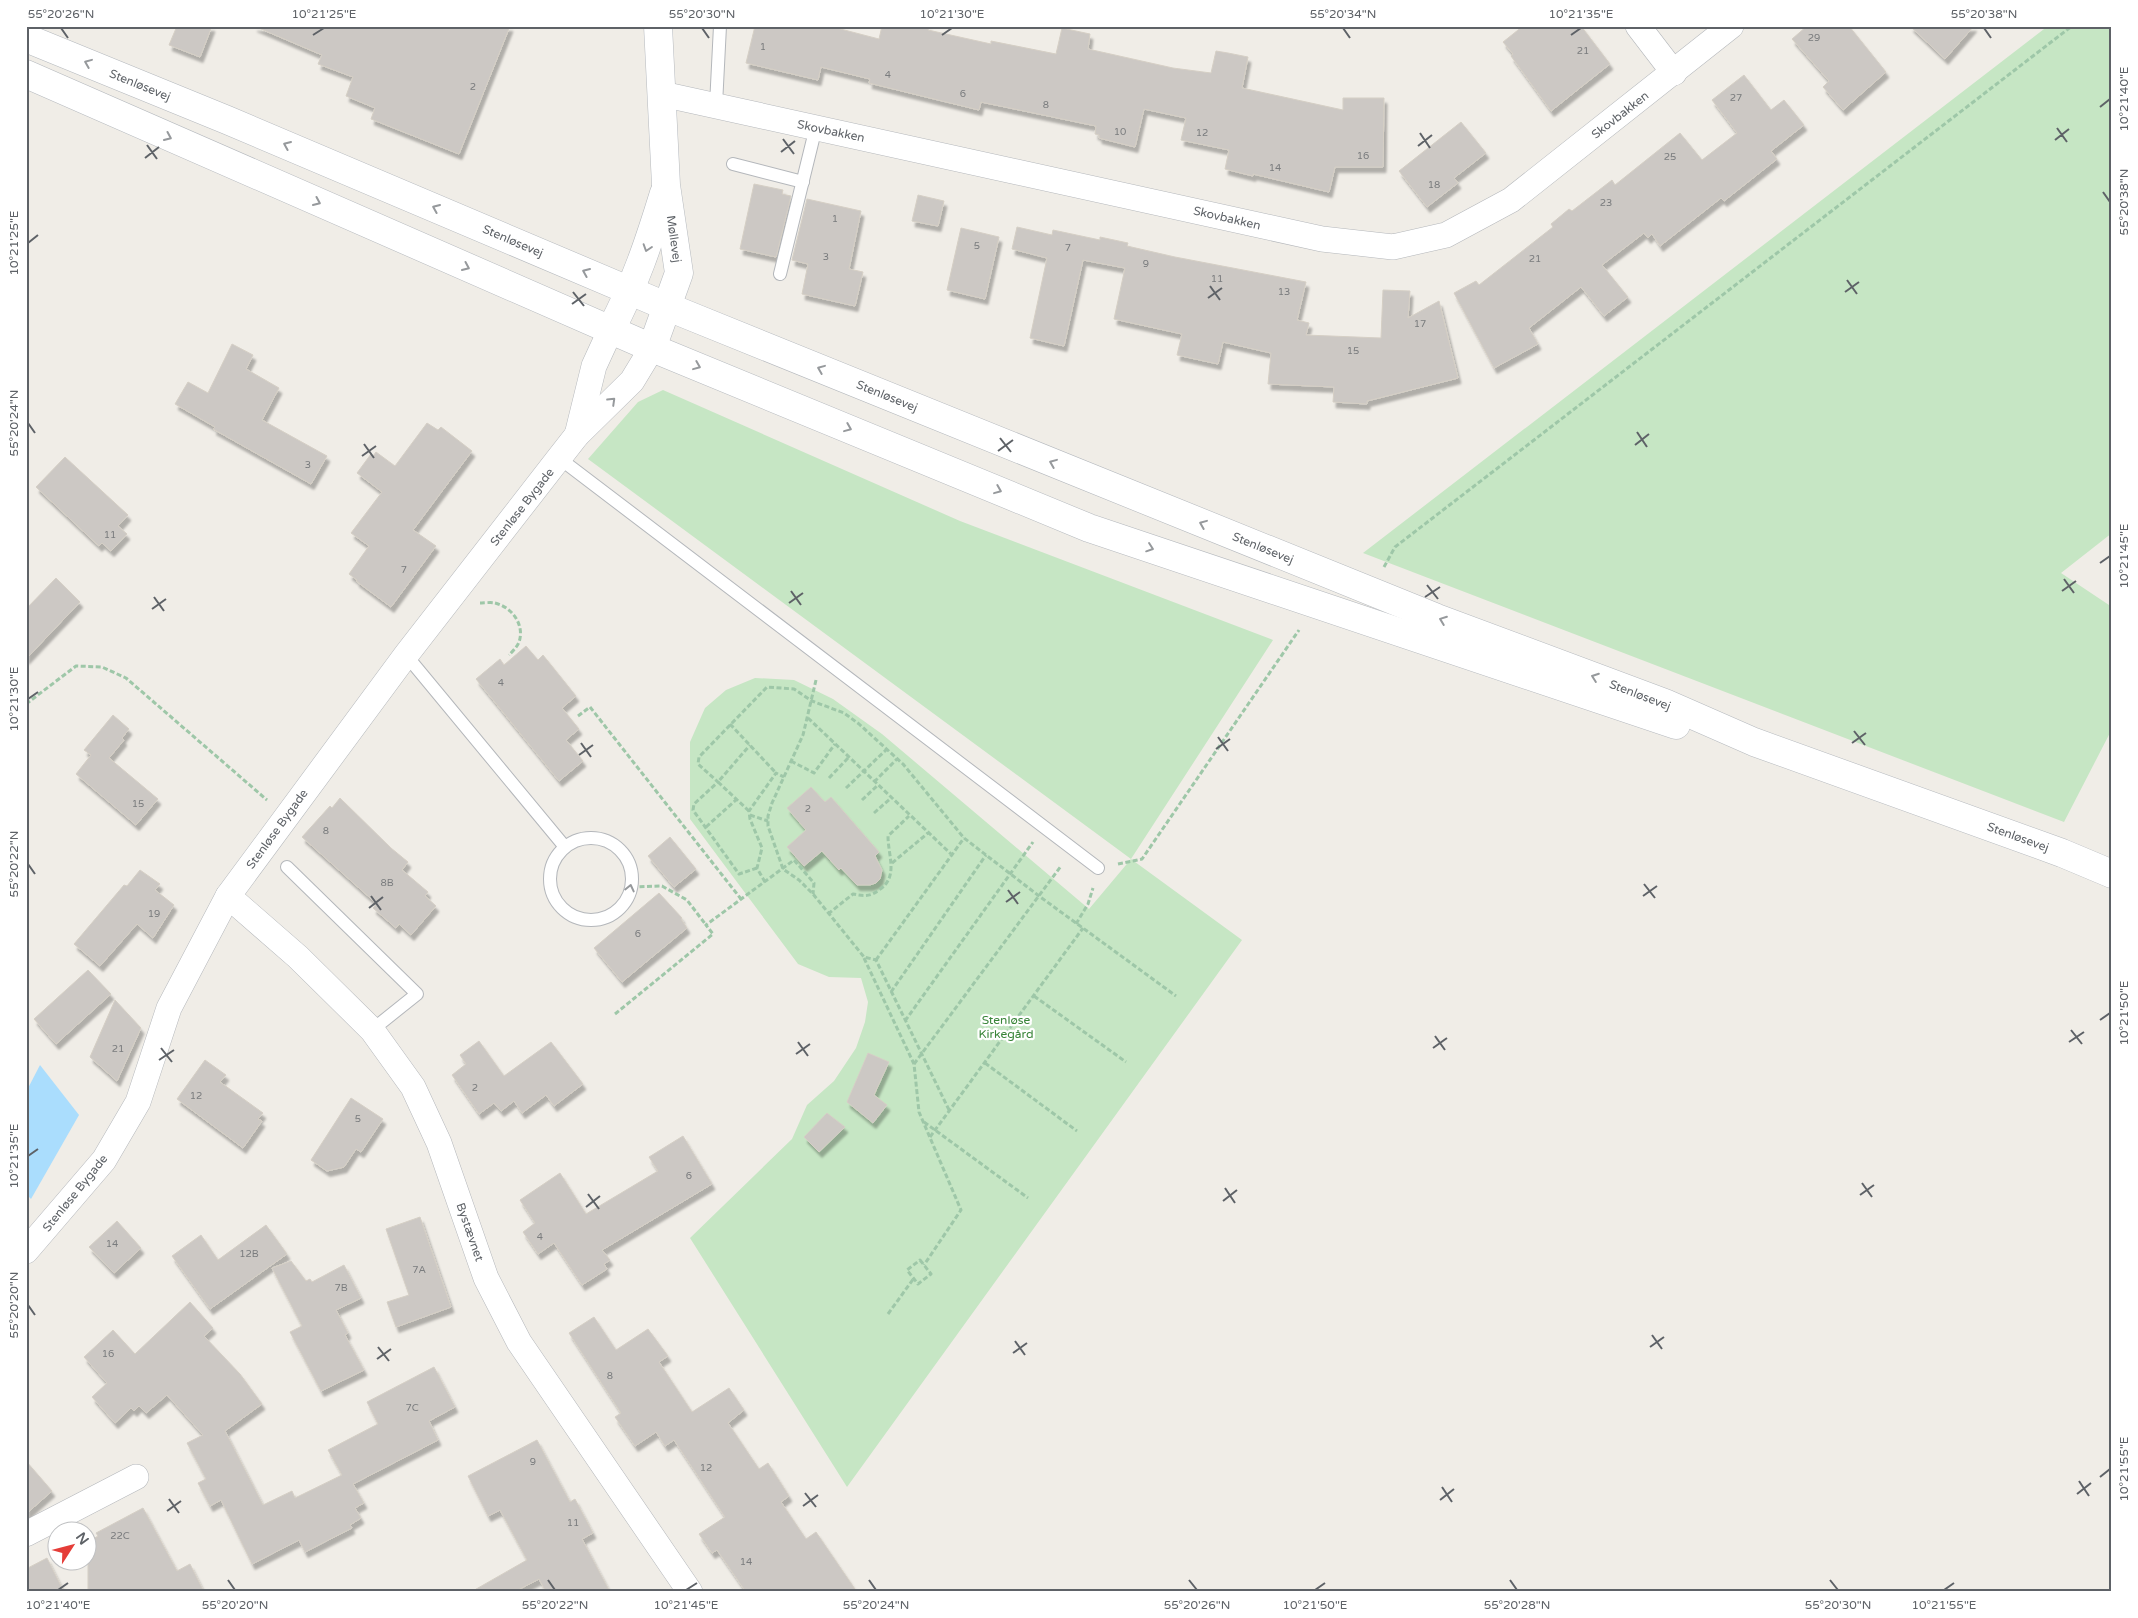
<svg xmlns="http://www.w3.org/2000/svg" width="2138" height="1618" font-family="'Varela Round',sans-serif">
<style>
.green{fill:#c6e6c4}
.water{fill:#aaddfd}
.building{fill:#ccc8c4;stroke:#d5cfc5;filter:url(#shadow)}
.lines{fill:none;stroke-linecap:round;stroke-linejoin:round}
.lane-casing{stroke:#b4b7bb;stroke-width:14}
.street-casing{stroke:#b4b7bb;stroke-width:26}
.secondary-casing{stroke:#b5b9be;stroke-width:29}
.path{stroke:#9ec7a8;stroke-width:3;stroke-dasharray:5 2.5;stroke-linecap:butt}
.lane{stroke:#fff;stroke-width:12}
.street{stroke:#fff;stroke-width:25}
.secondary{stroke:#fff;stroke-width:28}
.oneway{stroke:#96999c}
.ticks{fill:none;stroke:#5e6267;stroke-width:2}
.labels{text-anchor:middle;stroke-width:4.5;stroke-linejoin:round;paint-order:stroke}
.number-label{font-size:10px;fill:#7a7c7e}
.street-label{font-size:12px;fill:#5e6267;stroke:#fff}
.park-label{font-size:12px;fill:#388438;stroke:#fff}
.neatline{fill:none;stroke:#5e6267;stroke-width:2}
.ticks-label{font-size:12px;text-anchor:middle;fill:#5e6267}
</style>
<defs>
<filter id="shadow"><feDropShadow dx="3" dy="5.5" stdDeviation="1" flood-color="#0004"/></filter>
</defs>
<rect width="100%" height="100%" fill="#f0ede7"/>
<g class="green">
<path d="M2048 26H2112V533L2061 573 2112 607V729L2064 822 1363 553Z"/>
<path d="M663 390 960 521 1273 640 1131 859 1242 940 847 1487 690 1238 792 1139 807 1105 834 1081 856 1048 865 1022 868 1002 861 978 829 977 798 964 690 819V742L705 708 726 690 755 678 794 680 833 699 882 734 1089 909 1131 859 588 459 638 402Z"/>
</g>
<path class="water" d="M40 1065 79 1115 31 1199 26 1194V1092Z"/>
<g class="building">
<path d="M177 26H212L200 57 169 45Z"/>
<path d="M254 26H510L459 154 371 119 375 108 346 96 353 77 318 64 322 55Z"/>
<path d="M755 26H829L879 39 882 26H929L928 30 991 44V41L1056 54 1062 28 1090 34 1088 49 1173 68 1211 73 1216 51 1228 53 1248 57 1242 88 1343 110V98H1384L1383 167H1335L1329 192 1253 174V176L1225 169 1229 150 1181 140 1186 118 1144 109 1135 147 1099 138V135L1095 134 1096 126 981 102 979 110 869 83 870 79 821 67 818 80 746 63Z"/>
<path d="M1523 26H1581L1610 64 1551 111 1511 56 1513 54 1503 42Z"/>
<path d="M1807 26H1849L1886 72 1843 110 1823 87 1829 81 1792 39Z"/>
<path d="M1910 26H1974L1945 59Z"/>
<path d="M1744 75 1771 110 1784 100 1804 125 1771 151 1777 159 1724 201 1721 198 1660 246 1652 234 1648 238 1644 233 1602 265 1628 297 1604 316 1581 287 1529 328 1538 344 1494 368 1454 293 1476 281 1479 285 1553 227 1551 224 1569 209 1572 211 1612 180 1615 185 1680 133 1702 160 1737 133 1712 100Z"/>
<path d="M1461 122 1486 153 1454 178 1458 183 1427 207 1399 171Z"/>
<path d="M754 184 783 190 782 194 791 196 776 257 740 249Z"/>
<path d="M918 195 944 201 938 226 912 221Z"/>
<path d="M807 199 861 211 849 269 863 272 855 306 802 294 808 264 792 260Z"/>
<path d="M1017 227 1052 235 1053 230 1100 240V237L1128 243 1127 246 1175 257 1306 282 1297 320 1309 323 1306 335 1381 338 1383 290 1410 291 1408 318 1439 301 1458 378 1367 401V404L1333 402 1334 387 1268 384 1271 353 1223 342 1218 364 1177 355 1182 334 1114 319 1125 268 1083 260 1064 346 1030 338 1047 258 1012 249Z"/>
<path d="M961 228 999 237 985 299 947 290Z"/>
<path d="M232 344 253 355 246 369 279 388 262 420 327 456 311 484 213 429 215 427 175 404 188 382 208 393Z"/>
<path d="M427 423 438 430 441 427 472 451 413 530 436 546 391 607 356 581 357 580 349 574 369 546 351 533 382 492 357 473 371 454 373 456 376 452 395 466Z"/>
<path d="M65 457 128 515 118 526 127 534 111 551 102 543 99 546 36 487Z"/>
<path d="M56 578 80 602 26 659V609Z"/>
<path d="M526 646 538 660 543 655 576 696 562 708 579 729 566 740 583 761 559 781 476 679 500 659 504 665Z"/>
<path d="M113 715 129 729 122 738 124 740 109 758 158 799 136 825 76 774 91 755 84 750Z"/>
<path d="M811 787 825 802 831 797 879 852 875 856 882 870 880 879 876 883 870 885H857L841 868 839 870 822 851 804 866 787 847 806 830 787 808Z"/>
<path d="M340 798 391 848 408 862 402 870 428 892 425 896 436 906 411 935 399 924 396 928 373 908 377 904 302 837 330 806 332 808Z"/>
<path d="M670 837 696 869 674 887 648 856Z"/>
<path d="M140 870 160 884 155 890 174 905 153 938 137 924 100 966 74 944 124 885 127 886Z"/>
<path d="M659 893 682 918 681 919 687 928 622 982 594 948Z"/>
<path d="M88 970 111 994 56 1044 34 1019Z"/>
<path d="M115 1000 141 1028 117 1081 90 1057Z"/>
<path d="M479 1041 504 1076 551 1042 583 1084 554 1106 546 1095 522 1113 514 1101 501 1111 494 1103 479 1114 452 1075 466 1064 460 1055Z"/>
<path d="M868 1053 889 1062 874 1095 887 1105 873 1123 847 1102Z"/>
<path d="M205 1060 226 1075 220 1082 263 1113 258 1119 262 1121 243 1148 177 1099Z"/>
<path d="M351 1098 383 1119 361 1152 356 1149 344 1167 327 1171 311 1160Z"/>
<path d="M827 1113 845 1127 819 1152 804 1137Z"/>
<path d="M683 1136 712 1184 602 1250 610 1260 604 1264 607 1269 582 1285 554 1243 538 1254 523 1232 535 1223 520 1200 560 1173 586 1214 658 1171 649 1157Z"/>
<path d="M420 1217 451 1307 396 1327 387 1302 409 1295 386 1229Z"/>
<path d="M117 1221 141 1248 114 1273 89 1247Z"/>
<path d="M266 1225 287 1254 210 1309 172 1256 201 1235 218 1260Z"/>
<path d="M291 1261 306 1281 310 1279 312 1282 344 1265 361 1298 336 1310 348 1333 345 1335 364 1370 321 1391 290 1332 302 1326 272 1268Z"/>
<path d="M190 1302 213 1328 204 1336 240 1374 262 1404 225 1431 263 1505 292 1491 295 1498 342 1475 328 1450 378 1424 367 1402 434 1367 455 1407 429 1421 438 1440 353 1484 364 1503 355 1508 361 1518 350 1525 352 1528 305 1552 299 1540 252 1564 221 1500 210 1506 198 1483 206 1479 187 1443 203 1435 167 1395 146 1413 139 1406 134 1411 131 1408 115 1423 92 1397 107 1383 84 1357 113 1330 135 1354Z"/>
<path d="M594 1317 616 1350 648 1329 668 1356 659 1362 692 1412 729 1388 744 1410 728 1423 759 1469 768 1463 789 1496 781 1502 806 1539 816 1532 857 1592H746L717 1550 712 1553 699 1534 725 1517 674 1440 665 1446 656 1432 635 1446 615 1417 621 1413 569 1333Z"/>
<path d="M537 1440 570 1502 575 1499 593 1533 582 1539 610 1592H546L539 1579 514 1592H471L527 1560 500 1510 488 1516 468 1476Z"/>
<path d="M26 1461 52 1491 26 1514Z"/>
<path d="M143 1508 177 1571 190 1564 204 1592H88V1542L98 1536 96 1533Z"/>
<path d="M47 1558 64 1592H26V1569Z"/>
</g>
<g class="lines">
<defs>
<g id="lane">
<path d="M716 105 720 26"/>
<path d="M733 164 803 182"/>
<path d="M780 274 816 127"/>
<path d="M559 458 1098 868"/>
<path d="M406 655 565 847"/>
<circle cx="591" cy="879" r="41"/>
<path d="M287 867 417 994 372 1030"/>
</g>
<g id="street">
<path d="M1638 26 1674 73"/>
<path d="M662 94 1322 239 1393 247 1446 235 1511 200 1731 26"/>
<path d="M577 435 594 366 611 329"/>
<path d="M228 896 298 957 372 1030 413 1087 439 1143 486 1278 519 1342 690 1592"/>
<path d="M26 1251 104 1160 138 1102 169 1008 228 896 406 655 559 458 577 435 632 381 652 348"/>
<path d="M26 1534 136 1477"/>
</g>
<g id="secondary">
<path d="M26 38 227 120 668 307 1437 618 1665 703 1754 742 2062 853 2112 874"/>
<path d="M26 74 652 348 1089 528 1676 725"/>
<path d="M611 329C635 284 649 242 664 193"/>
<path d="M652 348 679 273 666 185 658 26"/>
</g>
</defs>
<use href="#lane" class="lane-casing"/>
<use href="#street" class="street-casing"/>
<use href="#secondary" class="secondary-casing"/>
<g class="path">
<path d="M1384 567 1395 547 2072 26"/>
<path d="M480 603C484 603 491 602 495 603 512 607 525 625 519 642 517 647 512 652 509 655"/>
<path d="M816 680 803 735 772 803 768 816V826L783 869 799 880 813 894 864 957 876 960 950 1112"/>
<path d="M26 704 76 666 102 667 126 678 267 800"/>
<path d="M578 716 590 707 741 899"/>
<path d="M808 718 951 854"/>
<path d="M730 724 776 773"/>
<path d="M791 761 814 773 835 744"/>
<path d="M829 778 849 757"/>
<path d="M874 782 897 759"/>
<path d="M846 788 887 749"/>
<path d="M862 800 878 785"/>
<path d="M749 811 718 782 750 745"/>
<path d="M874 813 891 798"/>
<path d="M750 815 768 821"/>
<path d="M706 827 737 799"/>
<path d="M892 863 928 833"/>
<path d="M1118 864 1142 859 1299 630"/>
<path d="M757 868 739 874 693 810 694 804 718 782 698 764 699 757 767 687 794 689 812 701 844 713 859 724 903 764 964 838 1039 896 1176 996"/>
<path d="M765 882 757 868 762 848 750 819 749 811 776 773 784 777"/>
<path d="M632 887 662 886 687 900 706 925"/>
<path d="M828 914 853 894C864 896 870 897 879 890 899 877 888 856 888 836L909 816"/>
<path d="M1076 924 1088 904 1093 888"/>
<path d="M864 958 914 1064 919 1112 961 1210 924 1265"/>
<path d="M876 960 964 838"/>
<path d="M891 992 986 855"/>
<path d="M1034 996 1126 1062"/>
<path d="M615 1014 713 934 706 925 794 860 814 883 813 894"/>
<path d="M905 1021 1033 842"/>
<path d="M985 1063 1077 1131"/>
<path d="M914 1064 1061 866"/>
<path d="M924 1122 1028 1198"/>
<path d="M930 1137 1083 928"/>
<path d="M920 1260 931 1274 918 1284 907 1270Z"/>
<path d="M888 1314 914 1278"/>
</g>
<use href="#lane" class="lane"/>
<use href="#street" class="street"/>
<use href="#secondary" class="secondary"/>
</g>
<defs><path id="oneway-chevron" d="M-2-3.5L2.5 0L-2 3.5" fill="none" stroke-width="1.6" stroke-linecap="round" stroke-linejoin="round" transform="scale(1.25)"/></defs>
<g class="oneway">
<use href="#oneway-chevron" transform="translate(88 63) rotate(-158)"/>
<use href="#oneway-chevron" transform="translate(168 137) rotate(24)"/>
<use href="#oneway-chevron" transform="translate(287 145) rotate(-157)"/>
<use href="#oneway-chevron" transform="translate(317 202) rotate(24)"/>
<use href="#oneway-chevron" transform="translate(436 208) rotate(-157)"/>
<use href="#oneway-chevron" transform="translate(647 248) rotate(108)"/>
<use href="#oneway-chevron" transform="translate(466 267) rotate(24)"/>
<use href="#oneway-chevron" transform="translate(586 272) rotate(-157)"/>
<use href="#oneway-chevron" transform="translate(697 366) rotate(22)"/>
<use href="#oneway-chevron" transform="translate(821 369) rotate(-158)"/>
<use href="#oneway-chevron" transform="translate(612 401) rotate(-44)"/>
<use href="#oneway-chevron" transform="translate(848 428) rotate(22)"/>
<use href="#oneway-chevron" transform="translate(1053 463) rotate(-158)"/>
<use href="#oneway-chevron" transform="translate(998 490) rotate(22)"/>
<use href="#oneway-chevron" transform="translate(1203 524) rotate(-158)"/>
<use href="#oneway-chevron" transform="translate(1150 548) rotate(19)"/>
<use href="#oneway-chevron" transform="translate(1443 620) rotate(-159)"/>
<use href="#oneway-chevron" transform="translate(1595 677) rotate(-160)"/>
<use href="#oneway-chevron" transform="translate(630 888) rotate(-77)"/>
</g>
<path class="ticks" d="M61 28 68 38M702 28 709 38M1343 28 1350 38M1984 28 1991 38M313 35 324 28M942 35 952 28M1571 35 1581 28M2100 107 2110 99M2057 128 2067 142M1420 133 1430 148M783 139 794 154M2055 140 2069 129M147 145 157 159M1418 146 1432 135M781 152 795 141M145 158 159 147M2103 192 2110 202M28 243 38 235M1847 280 1857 294M1210 286 1220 300M573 292 584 306M1845 292 1859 282M1208 298 1222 288M572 304 586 294M28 423 35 433M1637 432 1647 447M1000 438 1011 452M364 444 374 458M1635 445 1649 434M998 451 1013 440M362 456 376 446M2100 563 2110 556M2064 579 2074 593M1427 585 1438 599M791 591 801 605M2062 591 2076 581M154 597 164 611M1425 597 1440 587M789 603 803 593M152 609 166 599M28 699 38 692M1854 731 1865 745M1218 737 1228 751M581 743 591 757M1852 743 1866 733M1216 749 1230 739M579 755 593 745M28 864 35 874M1644 884 1655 898M1008 890 1018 904M371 896 381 910M1643 896 1657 886M1006 902 1020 892M369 908 383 897M2100 1020 2110 1013M2071 1030 2082 1044M1435 1036 1445 1050M798 1042 808 1056M2069 1042 2084 1032M161 1048 172 1062M1433 1048 1447 1038M796 1054 810 1044M159 1060 174 1050M28 1156 38 1149M1862 1183 1872 1197M1225 1188 1235 1203M588 1194 599 1209M1860 1195 1874 1185M1223 1201 1237 1190M586 1207 600 1196M28 1305 35 1315M1652 1335 1662 1349M1015 1341 1025 1355M378 1347 389 1361M1650 1347 1664 1337M1013 1353 1027 1343M377 1359 391 1349M2100 1477 2110 1469M2079 1481 2089 1496M1442 1487 1452 1502M805 1493 816 1507M2077 1494 2091 1483M169 1499 179 1513M1440 1500 1454 1489M803 1506 818 1495M167 1511 181 1501M228 1580 235 1590M548 1580 555 1590M869 1580 876 1590M1189 1580 1197 1590M1510 1580 1517 1590M1830 1580 1838 1590M58 1590 68 1583M686 1590 697 1583M1315 1590 1325 1583M1944 1590 1954 1583"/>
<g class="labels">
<g class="number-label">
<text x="1814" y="41">29</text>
<text x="763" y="50">1</text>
<text x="1583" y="54">21</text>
<text x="888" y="78">4</text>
<text x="473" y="90">2</text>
<text x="963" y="97">6</text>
<text x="1736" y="101">27</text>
<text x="1046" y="108">8</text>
<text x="1120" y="135">10</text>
<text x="1202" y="136">12</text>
<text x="1363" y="159">16</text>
<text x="1670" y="160">25</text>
<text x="1275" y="171">14</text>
<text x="1434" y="188">18</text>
<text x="1606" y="206">23</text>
<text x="835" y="222">1</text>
<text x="977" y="249">5</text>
<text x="1068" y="251">7</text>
<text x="826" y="260">3</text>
<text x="1535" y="262">21</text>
<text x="1146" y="267">9</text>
<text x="1217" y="282">11</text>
<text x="1284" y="295">13</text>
<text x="1420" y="327">17</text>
<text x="1353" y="354">15</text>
<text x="308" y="468">3</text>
<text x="110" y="538">11</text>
<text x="404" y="573">7</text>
<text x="501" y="686">4</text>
<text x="138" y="807">15</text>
<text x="808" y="812">2</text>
<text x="326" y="834">8</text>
<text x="387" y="886">8B</text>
<text x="154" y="917">19</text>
<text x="638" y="937">6</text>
<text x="118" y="1052">21</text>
<text x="475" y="1091">2</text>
<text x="196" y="1099">12</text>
<text x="358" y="1122">5</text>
<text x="689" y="1179">6</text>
<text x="540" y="1240">4</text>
<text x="112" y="1247">14</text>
<text x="249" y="1257">12B</text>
<text x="419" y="1273">7A</text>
<text x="341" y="1291">7B</text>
<text x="108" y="1357">16</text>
<text x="610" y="1379">8</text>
<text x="412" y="1411">7C</text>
<text x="533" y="1465">9</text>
<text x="706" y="1471">12</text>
<text x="573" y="1526">11</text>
<text x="120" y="1539">22C</text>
<text x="746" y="1565">14</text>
</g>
<g class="street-label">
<text transform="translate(140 85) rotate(22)" y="4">Stenløsevej</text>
<text transform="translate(1620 115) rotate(-38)" y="4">Skovbakken</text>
<text transform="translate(831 131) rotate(12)" y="4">Skovbakken</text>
<text transform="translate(1227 218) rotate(13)" y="4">Skovbakken</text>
<text transform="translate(674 239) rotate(82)" y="4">Møllevej</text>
<text transform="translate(513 241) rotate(23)" y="4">Stenløsevej</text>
<text transform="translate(887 396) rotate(22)" y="4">Stenløsevej</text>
<text transform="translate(522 507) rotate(-52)" y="4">Stenløse Bygade</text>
<text transform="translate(1263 548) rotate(22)" y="4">Stenløsevej</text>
<text transform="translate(1640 695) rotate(21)" y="4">Stenløsevej</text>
<text transform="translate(277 829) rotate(-54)" y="4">Stenløse Bygade</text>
<text transform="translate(2018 837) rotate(20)" y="4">Stenløsevej</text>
<text transform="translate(75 1193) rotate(-51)" y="4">Stenløse Bygade</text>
<text transform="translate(470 1232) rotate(71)" y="4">Bystævnet</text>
</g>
<g class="park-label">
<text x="1006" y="1024">Stenløse<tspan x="1006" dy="14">Kirkegård</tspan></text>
</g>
</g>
<rect width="2138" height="1618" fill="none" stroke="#ffffff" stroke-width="55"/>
<g transform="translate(72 1546) rotate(54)"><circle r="24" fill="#ffffff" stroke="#bfc0c2"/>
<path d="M0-4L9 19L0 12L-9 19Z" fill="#e53d38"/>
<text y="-8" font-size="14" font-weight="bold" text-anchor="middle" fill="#5e6267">N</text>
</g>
<rect x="28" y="28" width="2082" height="1562" class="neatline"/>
<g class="ticks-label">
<text x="61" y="18">55°20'26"N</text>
<text x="324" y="18">10°21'25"E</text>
<text x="702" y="18">55°20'30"N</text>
<text x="952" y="18">10°21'30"E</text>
<text x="1343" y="18">55°20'34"N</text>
<text x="1581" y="18">10°21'35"E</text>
<text x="1984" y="18">55°20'38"N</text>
<text transform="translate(2124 99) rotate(-90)" y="4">10°21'40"E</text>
<text transform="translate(2124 202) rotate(-90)" y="4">55°20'38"N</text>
<text transform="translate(14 243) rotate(-90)" y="4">10°21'25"E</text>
<text transform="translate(14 423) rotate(-90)" y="4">55°20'24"N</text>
<text transform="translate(2124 556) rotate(-90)" y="4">10°21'45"E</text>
<text transform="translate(14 699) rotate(-90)" y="4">10°21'30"E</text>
<text transform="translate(14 864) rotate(-90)" y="4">55°20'22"N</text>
<text transform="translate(2124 1013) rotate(-90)" y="4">10°21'50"E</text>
<text transform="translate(14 1156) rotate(-90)" y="4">10°21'35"E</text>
<text transform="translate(14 1305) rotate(-90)" y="4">55°20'20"N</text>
<text transform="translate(2124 1469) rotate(-90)" y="4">10°21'55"E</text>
<text x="58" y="1609">10°21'40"E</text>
<text x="235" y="1609">55°20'20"N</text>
<text x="555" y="1609">55°20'22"N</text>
<text x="686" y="1609">10°21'45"E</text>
<text x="876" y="1609">55°20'24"N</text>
<text x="1197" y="1609">55°20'26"N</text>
<text x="1315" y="1609">10°21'50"E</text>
<text x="1517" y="1609">55°20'28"N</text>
<text x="1838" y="1609">55°20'30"N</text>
<text x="1944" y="1609">10°21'55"E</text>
</g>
</svg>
